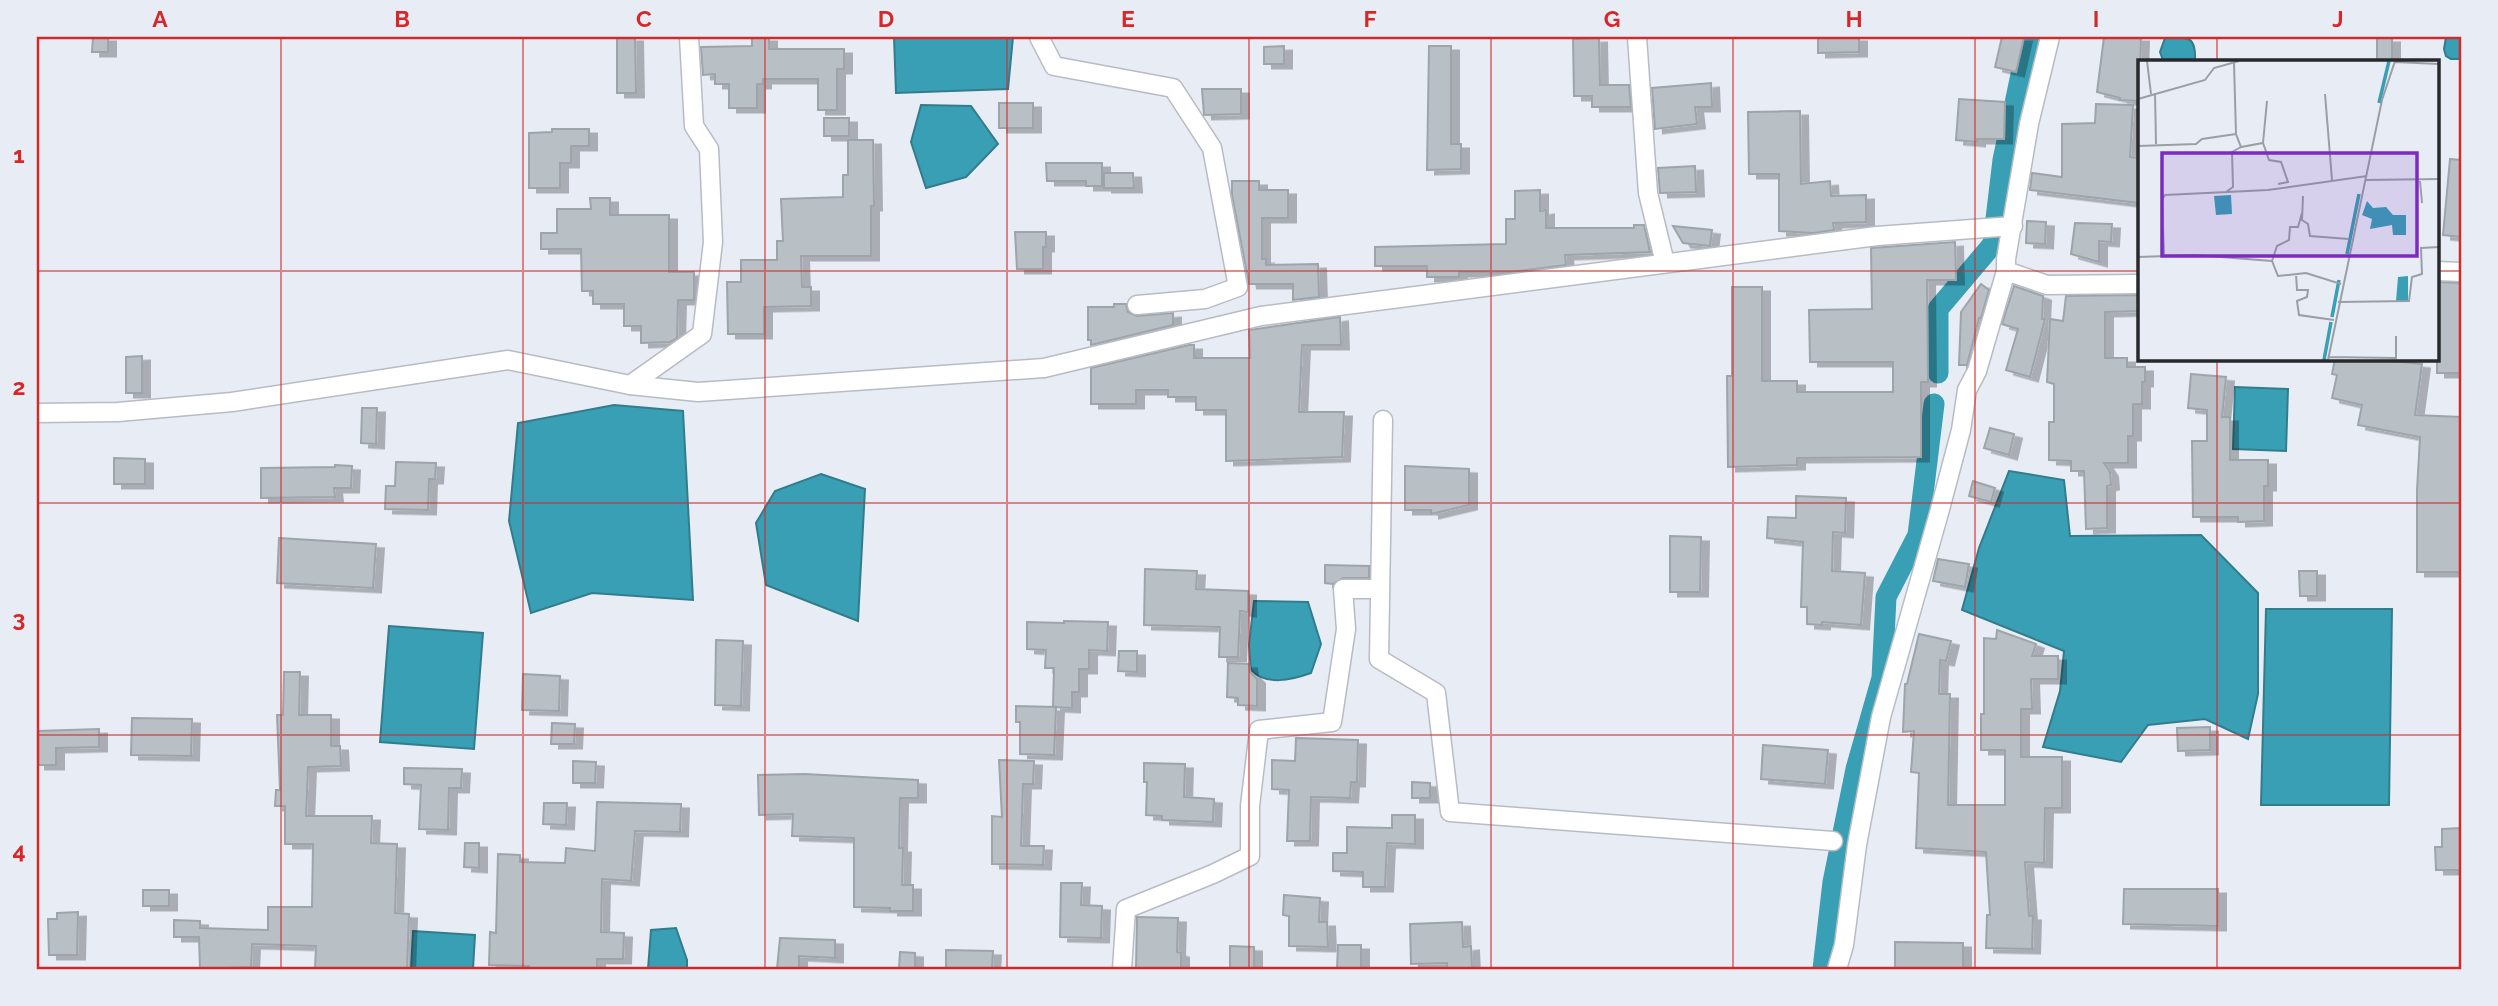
<svg xmlns="http://www.w3.org/2000/svg" width="2498" height="1006" font-family="Raleway,sans-serif">
<style>
.water{fill:#389fb5;stroke:#337c8c;stroke-width:2}
.lines{fill:none;stroke-linecap:round;stroke-linejoin:round}
.canal{stroke:#389fb5;stroke-width:21}
.building{fill:#b8c0c6;stroke:#9da5ab;stroke-width:2;filter:url(#shadow)}
.street-casing{stroke:#b7bcc4;stroke-width:21}
.street{stroke:#fff;stroke-width:18}
.grid{fill:none;stroke:#d62828;stroke-width:2;stroke-opacity:0.55}
.inset-river{fill:none;stroke:#389fb5;stroke-width:3.5}
.inset-road{fill:none;stroke:#9b9fa5;stroke-width:2}
.view{fill:#7b2cbf;fill-opacity:0.15;stroke:#7b2cbf;stroke-width:3.5}
.inset-edge{fill:none;stroke:#27292c;stroke-width:3.5}
.neatline{fill:none;stroke:#d62828;stroke-width:2.5}
.grid-label{font-size:23px;text-anchor:middle;font-weight:bold;fill:#d62828}
</style>
<defs>
<filter id="shadow"><feDropShadow dx="8" dy="4.5" stdDeviation="0" flood-color="#0004"/></filter>
</defs>
<rect width="100%" height="100%" fill="#e8edf5"/>
<g class="water">
<path d="M894 37H1013L1008 89 896 93Z"/>
<path d="M2168 37C2189 37 2196 37 2195 60H2163L2160 52 2165 38Z"/>
<path d="M2446 37H2461V59H2451L2446 56 2444 49Z"/>
<path d="M921 105 971 106 998 144 966 177 926 188 911 142Z"/>
<path d="M2235 387 2288 389 2286 451 2233 449Z"/>
<path d="M614 405 683 411 693 600 592 593 531 613 509 521 518 423Z"/>
<path d="M2009 471 2064 480 2070 536 2201 535 2258 593V694L2248 739 2205 719 2148 725 2121 762 2043 747 2060 691 2064 651 1962 610 1979 548Z"/>
<path d="M821 474 865 489 858 621 766 585 756 523 775 491Z"/>
<path d="M1254 601 1308 602 1321 644 1311 673C1291 680 1267 686 1251 670L1249 645Z"/>
<path d="M2266 609H2392L2389 805H2261Z"/>
<path d="M389 626 483 633 474 749 380 742Z"/>
<path d="M676 928 687 960V969H648L651 930Z"/>
<path d="M413 931 475 935 473 969H411Z"/>
</g>
<g class="lines">
<g class="canal">
<path d="M1938 373V309L1993 244 2003 160 2029 37"/>
<path d="M1823 969 1833 882 1856 769 1882 678 1886 597 1918 535 1934 404"/>
</g>
</g>
<g class="building">
<path d="M93 37H108V52H92Z"/>
<path d="M617 37H635L636 93H617Z"/>
<path d="M752 37H769V49H844V69H837V110H818V79H763V84H757V108H729V84H715V74L703 75 701 47 752 46Z"/>
<path d="M1818 37H1859V52L1818 53Z"/>
<path d="M2002 37H2024L2016 72 1995 67Z"/>
<path d="M2104 37H2141L2139 101 2120 100V98L2097 92Z"/>
<path d="M1599 38 1600 85H1629L1631 107H1592V96H1574L1573 39Z"/>
<rect x="2377" y="38" width="15" height="23"/>
<path d="M1284 46V64H1264V47Z"/>
<path d="M1429 46H1451V144H1461V169L1427 170Z"/>
<path d="M1711 83 1712 107H1695L1697 124 1655 129 1652 88Z"/>
<path d="M1202 89H1241V114L1204 115Z"/>
<path d="M1959 99 2005 102 2004 139H1977V142L1956 140Z"/>
<rect x="999" y="103" width="34" height="25"/>
<path d="M2096 104 2133 105 2130 157 2139 158V203L2030 190 2032 173 2062 177V124L2095 123Z"/>
<path d="M1800 111 1801 184 1830 181 1831 196 1866 195V222L1833 223 1834 230 1813 233 1779 231V174H1749L1748 112Z"/>
<rect x="824" y="118" width="25" height="18"/>
<path d="M552 129H589V146H571V163H560V188H529V133L552 132Z"/>
<path d="M848 140H873L874 206H871V256H801L802 287H811V306L764 307V334H728L727 282H741V260H777V241H783L781 199 843 197V175H848Z"/>
<path d="M2450 159 2461 160V237L2443 235Z"/>
<path d="M1046 163H1102V186H1086V181H1047Z"/>
<path d="M1695 166 1696 192 1660 193 1658 168Z"/>
<path d="M1104 173H1133L1134 188H1104Z"/>
<path d="M1232 181H1259V190H1288V218H1262V259H1266V265L1318 264 1319 297 1293 300V284H1249L1232 195Z"/>
<path d="M1540 190V211L1546 210V228H1634V225H1644L1650 252 1565 255 1566 265 1511 272H1459V277H1427V266H1375V247L1506 244V219H1515V191Z"/>
<path d="M590 198H610V215H669V272H694V300H678L677 338 670 342 641 343V326H624V304H593V291H582L581 249H541V233H557V209H591Z"/>
<path d="M2027 221 2046 222 2045 244 2026 243Z"/>
<path d="M2075 223 2112 224 2111 242 2099 241V262L2071 254Z"/>
<path d="M1673 226 1712 230 1710 246 1683 243Z"/>
<path d="M1015 232H1046V247H1043V269H1017Z"/>
<path d="M1955 242 1956 280H1927L1928 382H1921V457L1797 458V465L1728 467 1727 376H1732V287H1762V381H1797V392H1893V362H1810L1809 310 1872 309 1871 248Z"/>
<path d="M2437 282 2461 283V373H2437Z"/>
<path d="M1981 284 1989 290 1981 318H1979L1967 365H1959L1961 312Z"/>
<path d="M2014 286 2043 296 2042 319H2045L2030 377 2006 370 2018 329 2002 324Z"/>
<path d="M2139 295V311L2105 312V358H2127V367H2145V382H2142V404H2133V436H2128V463H2104L2110 472 2111 485 2107 486V528L2086 529 2084 471H2071V461L2049 460V422H2054V384L2047 382 2050 319 2063 321 2066 296Z"/>
<path d="M1114 304H1126L1128 312 1137 316 1173 313V325L1091 345V340H1088V307H1114Z"/>
<path d="M1340 317 1341 345H1302L1299 412H1344L1342 457 1226 461V410H1196V397H1168V390H1136V404H1091V368L1189 345H1194V358H1250L1249 330Z"/>
<path d="M142 356V393H126V357Z"/>
<path d="M2335 359H2374L2422 364 2415 415 2461 417V572H2417V490L2420 437 2358 425 2362 405 2332 398 2337 375 2332 374Z"/>
<path d="M2191 374 2226 377 2222 417H2230V460H2268V486H2264V521L2238 522V517H2193L2192 441H2207V410L2188 408Z"/>
<path d="M362 408H377L376 444 361 443Z"/>
<path d="M1990 428 2014 434 2009 455 1984 448Z"/>
<path d="M114 458 145 459V484H114Z"/>
<path d="M396 462 436 463 435 479H429L428 510 385 509 386 486H395Z"/>
<path d="M335 465 352 466 351 488H334L335 497 261 498V468L335 467Z"/>
<path d="M1405 466 1469 469V505L1431 514V510H1405Z"/>
<path d="M1973 481 1995 488 1991 502 1969 496Z"/>
<path d="M1796 496 1846 498 1845 533 1833 532 1832 571 1865 573 1861 625 1822 622V625L1807 624V607H1801L1803 542 1767 538 1768 517 1796 518Z"/>
<path d="M1670 536 1701 537 1700 592H1670Z"/>
<path d="M279 538 376 544 373 588 277 583Z"/>
<path d="M1938 559 1969 564 1965 587 1933 581Z"/>
<path d="M1325 565 1369 566V578H1343L1333 584 1325 583Z"/>
<path d="M1145 569 1197 571 1196 589 1248 591V612L1240 611 1238 657H1219L1220 627 1144 625Z"/>
<path d="M2299 571H2317V596H2300Z"/>
<path d="M1064 621 1108 622 1107 651 1089 650V669H1079V692H1072V708L1053 707 1054 668H1045L1046 650 1027 649V622L1064 623Z"/>
<path d="M1997 630 2036 644 2032 656H2058V679H2031L2032 709H2021V757H2062V808H2045L2044 863 2025 862 2029 916H2033L2032 949 1986 948 1987 915H1990L1986 852 1916 848 1919 773 1911 772 1914 731 1903 732 1905 684H1907L1919 634 1951 641 1946 661 1940 660 1939 694H1950L1948 805H2005V750H1981V714H1984V638L1996 639Z"/>
<path d="M716 640 743 641 741 706 715 705Z"/>
<path d="M1119 651H1137V672L1118 671Z"/>
<path d="M1228 663 1249 664 1250 672 1257 679V706L1238 705V698L1227 697Z"/>
<path d="M284 672H300L299 715H331V746H340L341 766 308 767 306 816H372L371 843 397 844 395 913 409 914 407 969H315L316 946 252 944 251 967 200 969 199 937H174V920L200 921V928L268 930V907H312L313 844H285V806H275L276 790H280L277 715H283Z"/>
<path d="M523 674 560 676 559 711 522 710Z"/>
<path d="M1016 706 1056 707 1054 755 1020 754V722H1016Z"/>
<path d="M132 718 192 719 191 756 131 755Z"/>
<path d="M552 723 575 724 574 744H551Z"/>
<path d="M2210 727V750L2178 751 2177 728Z"/>
<path d="M99 729V747L56 748V765H37V731Z"/>
<path d="M1296 738 1358 740 1357 782H1351L1350 798 1311 797 1310 841H1287L1289 790 1272 789V760L1295 761Z"/>
<path d="M1763 745 1828 750 1825 784 1761 779Z"/>
<path d="M999 760 1034 761 1033 784H1023L1021 846H1044L1043 865 992 864V816L1002 817Z"/>
<path d="M573 761 596 762 595 783H573Z"/>
<path d="M1144 763 1185 764 1184 797 1214 799 1213 822 1162 820V816L1146 815 1147 782H1144Z"/>
<path d="M404 768 462 769 461 788H449L448 830 419 829 421 785 404 784Z"/>
<path d="M805 774 918 780V798H900L899 848H903L902 885H913V911H890V908L854 907V838L792 836 793 814 759 815 758 775Z"/>
<path d="M1412 782 1430 783V798H1412Z"/>
<path d="M597 802 681 804 680 832 635 831 631 881 602 879 601 932 624 933 623 959H597V969H529V966L489 965 490 932 496 933 498 854 520 855V862L565 863 566 848 595 851Z"/>
<path d="M544 803H567L566 825 543 824Z"/>
<path d="M1392 815H1415V844L1387 843 1385 887H1363V872L1333 871V853H1347V827L1392 828Z"/>
<path d="M2461 828V870H2436L2435 847H2442V829Z"/>
<path d="M465 843H479V868L464 867Z"/>
<path d="M1061 883H1082L1081 905 1102 906 1101 938 1060 937Z"/>
<path d="M2124 889H2218V926L2123 924Z"/>
<rect x="143" y="890" width="26" height="16"/>
<path d="M1284 895 1320 898 1319 922H1327L1328 947 1289 946V916L1283 915Z"/>
<path d="M78 912 77 955H49L48 919H57V913Z"/>
<path d="M1137 917 1178 918 1177 952 1181 953V969H1136Z"/>
<path d="M1462 922 1463 947 1471 946 1472 969H1447V963L1411 964 1410 924Z"/>
<path d="M780 938 835 940V958L799 956V969H777Z"/>
<path d="M1895 942 1963 943V969H1895Z"/>
<path d="M1338 945H1361V969H1337Z"/>
<path d="M1230 946 1254 947V969H1230Z"/>
<path d="M946 950 993 951 992 969H946Z"/>
<path d="M900 952 915 953V969H899Z"/>
</g>
<g class="lines">
<defs>
<g id="street">
<path d="M1039 37 1054 66 1173 88 1212 148 1238 287 1205 299 1137 305"/>
<path d="M1637 37 1648 193 1665 263"/>
<path d="M2006 271 2047 285 2139 284"/>
<path d="M2437 271 2461 272"/>
<path d="M630 385 702 334 713 242 709 149 694 126 689 37"/>
<path d="M37 413 118 412 232 402 508 360 630 385 698 392 1044 368 1261 316 1877 236 2013 226"/>
<path d="M1383 420 1379 659 1436 693 1450 812 1833 841"/>
<path d="M1122 969 1126 909 1213 874 1250 856V806L1259 730 1332 722 1346 629 1343 589H1380"/>
<path d="M1837 969 1844 945 1857 845 1881 717 1939 513 1961 430 1967 390 1977 371 2006 271V259L2029 124 2050 37"/>
</g>
</defs>
<use href="#street" class="street-casing"/>
<use href="#street" class="street"/>
</g>
<path class="grid" d="M281 37V969M523 37V969M765 37V969M1007 37V969M1249 37V969M1491 37V969M1733 37V969M1975 37V969M2217 37V61M37 271H2139M2437 271H2461M2217 359V969M37 503H2461M37 735H2461"/>
<g transform="translate(2138 60)">
<rect width="301" height="301" fill="#e8edf5"/>
<path d="M93 135 94 154 78 155 76 136ZM229 141 235 148 248 147 255 155H268V175H255L254 165 232 169 234 159 224 155ZM270 216V241H258L260 217Z" fill="#389fb5"/>
<path class="inset-river" d="M241 43 251 1M209 194 221 134M194 257 201 220M186 300 193 262"/>
<path class="inset-road" d="M9 1 13 34M257 2 301 4M96 3 98 74 103 87 125 83 131 100 143 102 150 122 140 124M17 33 18 84M187 34 194 120M0 39 67 20 76 8 101 1M125 83 129 41M0 86 58 84 64 79 98 74M228 120 301 119M282 121 284 143M88 132 95 127 94 92 103 87M165 136 164 160 170 164 172 176 211 179M26 194 24 140 27 135 130 130 229 116M0 197 57 195 134 201 140 216 168 213 203 224M134 201 139 186 151 180 152 167H160L164 153M158 214 159 230H170L169 237 159 241 161 255 196 260M200 242 271 241 274 217 284 214 283 188 301 187M190 297 258 298V276M190 300 244 40 257 1"/>
<path class="view" d="M24 93H279V196H24Z"/>
<rect width="301" height="301" class="inset-edge"/>
</g>
<rect width="2498" height="1006" fill="none" stroke="#e8edf5" stroke-width="77"/>
<rect x="38" y="38" width="2422" height="930" class="neatline"/>
<g class="grid-label">
<text x="160" y="27">A</text>
<text x="402" y="27">B</text>
<text x="644" y="27">C</text>
<text x="886" y="27">D</text>
<text x="1128" y="27">E</text>
<text x="1370" y="27">F</text>
<text x="1612" y="27">G</text>
<text x="1854" y="27">H</text>
<text x="2096" y="27">I</text>
<text x="2338" y="27">J</text>
<text x="19" y="163">1</text>
<text x="19" y="395">2</text>
<text x="19" y="627">3</text>
<text x="19" y="859">4</text>
</g>
</svg>
